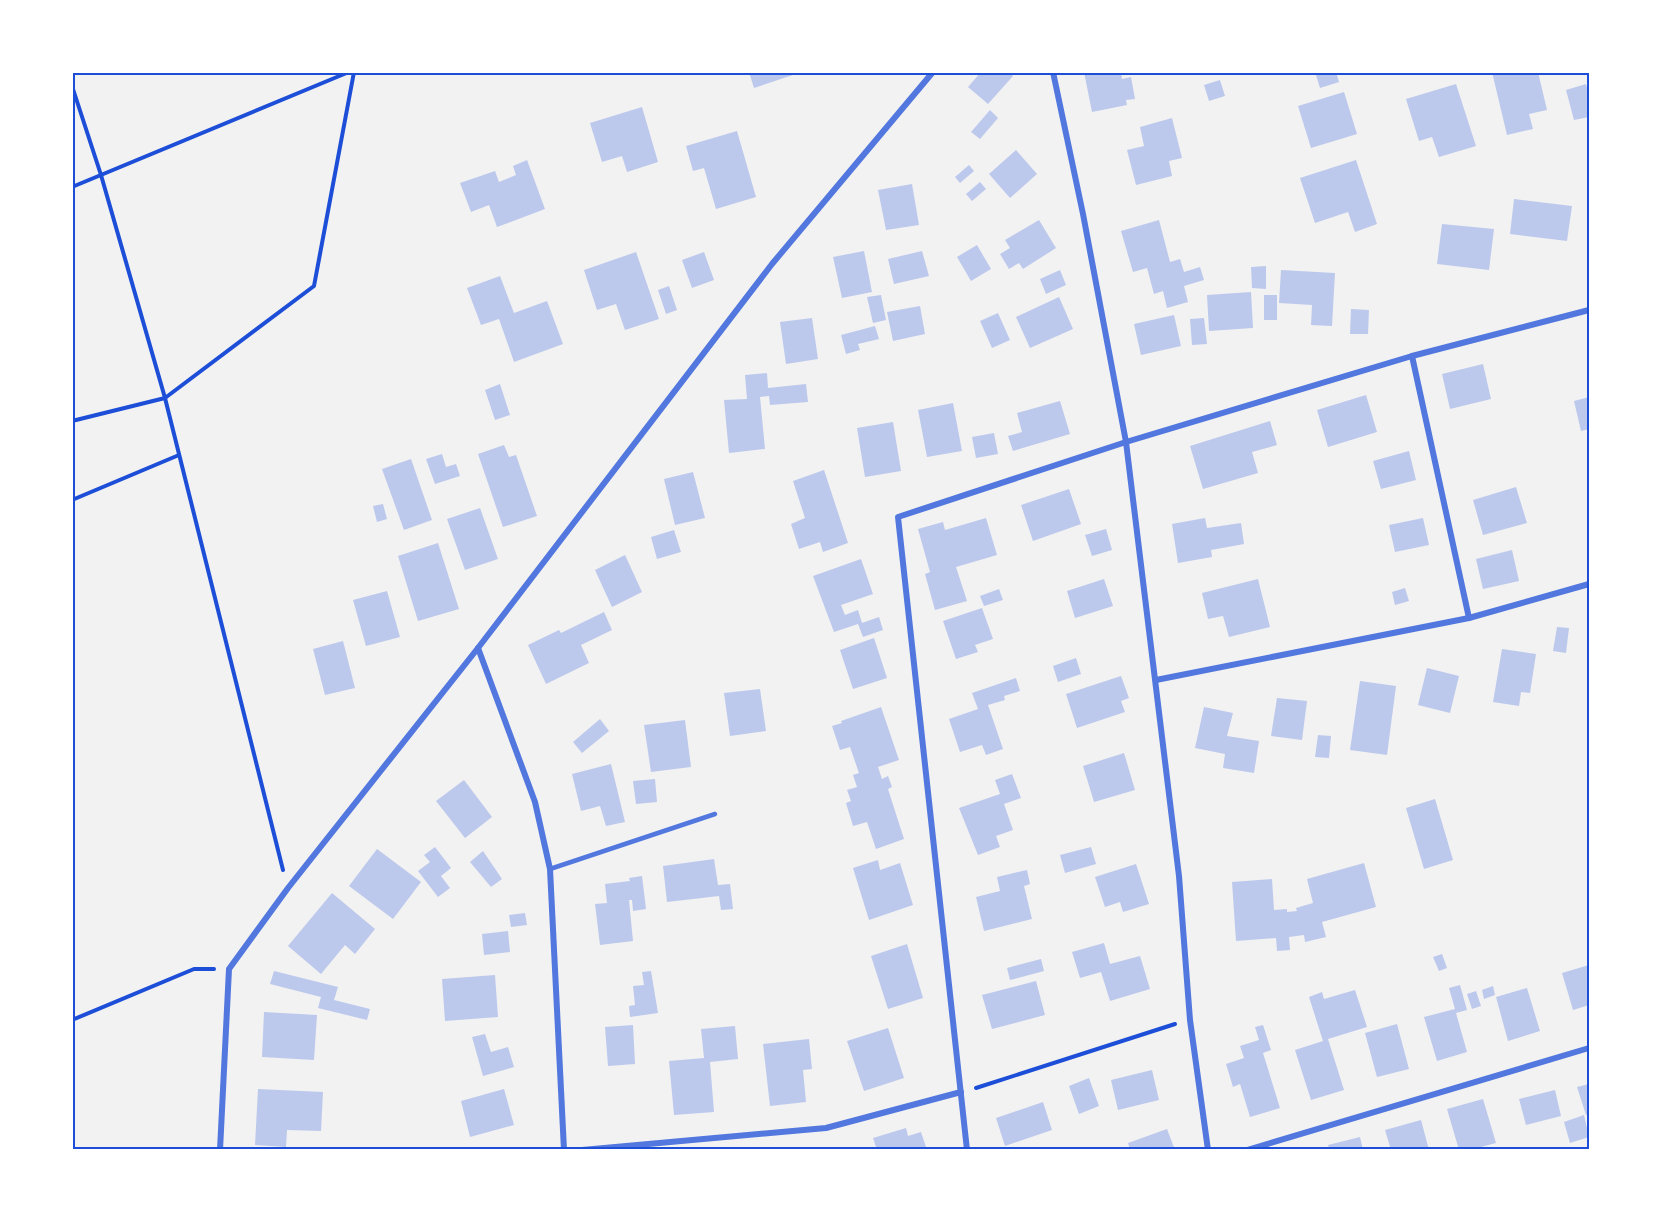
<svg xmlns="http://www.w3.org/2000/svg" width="1661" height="1222" font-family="Poppins,sans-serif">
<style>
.building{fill:#bdc9ec}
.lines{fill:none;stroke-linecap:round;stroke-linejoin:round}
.path{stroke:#1d4ed8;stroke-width:4}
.service{stroke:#5277de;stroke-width:4.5}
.minor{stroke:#5277de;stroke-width:6}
.neatline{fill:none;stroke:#1d4ed8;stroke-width:2}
</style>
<rect width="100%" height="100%" fill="#f2f2f2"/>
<g class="building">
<path d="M749 72H802L754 88Z"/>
<path d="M981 72H1009L1013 76 988 104 968 87Z"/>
<path d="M1084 72H1121L1122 79 1131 77 1135 99 1126 100 1127 105 1092 112Z"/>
<path d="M1315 72H1336L1339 82 1320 88Z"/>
<path d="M1492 72H1538L1547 110 1529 114 1533 129 1507 135Z"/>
<path d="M1220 80 1225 96 1209 101 1204 85Z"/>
<path d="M1456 84 1476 146 1439 157 1432 137 1419 141 1406 99Z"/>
<path d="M1586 84 1589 95V117L1574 120 1566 90Z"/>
<path d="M1344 92 1357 134 1311 148 1298 106Z"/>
<path d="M642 107 658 162 627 172 622 156 602 162 590 123Z"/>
<path d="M990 110 998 118 980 139 971 132Z"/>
<path d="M1172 118 1182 158 1169 161 1172 176 1136 185 1127 150 1144 146 1140 127Z"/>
<path d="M737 131 756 197 716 209 704 168 693 171 686 146Z"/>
<path d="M1016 150 1037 174 1010 198 989 174Z"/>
<path d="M527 160 545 209 497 227 489 205 471 212 460 183 495 171 499 182 516 175 513 166Z"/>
<path d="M1356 160 1377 224 1355 232 1348 212 1315 223 1300 178Z"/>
<path d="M969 165 974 171 960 183 955 177Z"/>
<path d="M980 182 986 189 972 201 966 194Z"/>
<path d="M912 184 919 225 886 230 878 190Z"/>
<path d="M1514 199 1572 206 1567 241 1510 234Z"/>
<path d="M1039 220 1056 248 1023 269 1019 263 1009 269 1000 254 1010 248 1005 240Z"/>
<path d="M1159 220 1170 262 1180 259 1184 272 1200 267 1204 280 1184 286 1188 302 1167 308 1163 291 1154 294 1147 268 1133 272 1121 231Z"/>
<path d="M1442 224 1494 229 1489 270 1437 264Z"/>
<path d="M977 245 991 269 971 281 957 257Z"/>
<path d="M864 251 872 292 842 298 833 257Z"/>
<path d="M922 251 929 276 894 284 888 259Z"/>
<path d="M636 252 659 319 625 330 616 304 597 310 584 270Z"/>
<path d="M704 252 714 280 692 288 682 260Z"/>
<path d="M1266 266V289L1252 288 1251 267Z"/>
<path d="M1060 270 1066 285 1046 294 1040 279Z"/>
<path d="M1281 270 1335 273 1332 326 1311 325 1312 305 1279 303Z"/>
<path d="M500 276 514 313 547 301 563 344 514 362 499 319 481 325 467 288Z"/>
<path d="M669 286 677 310 666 314 658 290Z"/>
<path d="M1251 292 1253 328 1209 331 1207 295Z"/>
<path d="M881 295 886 320 873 323 867 297Z"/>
<rect x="1264" y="295" width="13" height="25"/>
<path d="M1059 297 1073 329 1030 348 1016 317Z"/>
<path d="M920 306 925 334 893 341 887 312Z"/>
<path d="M1351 309 1369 310 1368 334H1350Z"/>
<path d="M998 313 1010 340 992 348 980 321Z"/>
<path d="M1174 315 1181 346 1141 355 1134 324Z"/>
<path d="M812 318 818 359 786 364 780 322Z"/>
<path d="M1204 318 1207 344 1192 345 1190 319Z"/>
<path d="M875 326 879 339 858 344 860 350 846 354 841 335Z"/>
<path d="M1483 364 1491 399 1450 409 1442 374Z"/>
<path d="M767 373 768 388 806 384 808 402 770 405 769 396 760 397 765 449 729 453 724 400 747 399 745 375Z"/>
<path d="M500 384 510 415 495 420 485 390Z"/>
<path d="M1366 395 1377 432 1328 447 1317 410Z"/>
<path d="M1589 397V429L1581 431 1574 401Z"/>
<path d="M1060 401 1070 434 1013 451 1008 436 1022 432 1017 413Z"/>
<path d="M953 403 962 451 927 457 918 410Z"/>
<path d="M1270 421 1277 445 1252 452 1258 473 1203 489 1190 446Z"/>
<path d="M893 422 901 471 865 477 857 428Z"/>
<path d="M994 433 998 454 976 458 972 437Z"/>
<path d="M504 445 509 457 516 455 537 516 503 527 478 454Z"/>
<path d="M1409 451 1416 480 1381 489 1373 461Z"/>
<path d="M442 454 446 467 456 464 460 476 435 484 426 459Z"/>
<path d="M411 459 432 520 404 530 382 469Z"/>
<path d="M824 470 848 543 823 552 820 542 799 549 791 524 805 518 793 481Z"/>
<path d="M693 472 705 518 675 525 664 479Z"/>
<path d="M1516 487 1527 523 1483 535 1473 500Z"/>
<path d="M1069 489 1081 524 1033 541 1021 505Z"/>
<path d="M383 504 387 519 377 522 373 506Z"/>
<path d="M480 508 498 559 465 570 447 519Z"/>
<path d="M986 518 997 555 956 567 967 601 935 610 925 574 930 572 918 529 943 522 945 530Z"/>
<path d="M1205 518 1207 528 1241 523 1244 544 1211 550 1212 557 1178 563 1172 524Z"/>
<path d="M1423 518 1429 545 1395 552 1389 525Z"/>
<path d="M1106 529 1112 550 1092 556 1085 535Z"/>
<path d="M674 530 681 552 657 559 651 537Z"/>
<path d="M438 543 459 609 418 621 398 556Z"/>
<path d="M1512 550 1519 581 1483 589 1476 559Z"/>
<path d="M625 555 642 592 612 607 595 570Z"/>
<path d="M861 559 873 594 841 605 845 615 858 610 862 623 879 617 883 630 863 637 858 624 834 632 813 576Z"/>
<path d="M1104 579 1113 606 1075 618 1067 591Z"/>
<path d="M1258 579 1270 627 1229 637 1223 616 1208 619 1202 593Z"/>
<path d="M1405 588 1409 601 1395 605 1392 592Z"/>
<path d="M999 589 1003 600 984 606 980 596Z"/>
<path d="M387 591 400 637 366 646 353 600Z"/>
<path d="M982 608 993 639 975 645 978 652 956 659 943 621Z"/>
<path d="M604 612 612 630 581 645 589 663 546 684 528 645 559 630 561 633Z"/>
<path d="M1557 627 1569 628 1566 653 1553 651Z"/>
<path d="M874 638 887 678 853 689 840 650Z"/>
<path d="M343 641 355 688 325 695 313 649Z"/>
<path d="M1502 649 1536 654 1530 693 1521 692 1519 706 1493 702Z"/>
<path d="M1076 658 1081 674 1058 682 1053 666Z"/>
<path d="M1427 668 1459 676 1450 713 1418 705Z"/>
<path d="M1121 676 1129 698 1121 701 1125 712 1077 728 1066 694Z"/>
<path d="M1016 678 1020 691 1004 696 1005 700 988 705 1003 749 986 755 982 745 960 752 949 719 978 709 972 693Z"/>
<path d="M1360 681 1396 686 1387 755 1350 750Z"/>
<path d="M760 689 766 731 730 736 724 693Z"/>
<path d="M1277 698 1307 701 1302 740 1271 736Z"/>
<path d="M881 707 899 760 878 767 882 779 888 776 892 787 888 789 904 839 876 849 867 822 853 826 846 803 851 801 847 790 857 787 853 775 859 773 850 747 840 750 832 726 842 723 841 721Z"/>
<path d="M1204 707 1233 713 1227 736 1259 741 1254 773 1223 768 1225 754 1195 748Z"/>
<path d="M600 719 609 731 582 753 573 742Z"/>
<path d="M685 720 691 767 651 772 644 725Z"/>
<path d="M1318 735 1331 736 1329 758 1315 757Z"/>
<path d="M1124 753 1135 790 1094 802 1083 766Z"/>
<path d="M611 764 625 822 606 826 600 806 581 811 572 774Z"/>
<path d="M1012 774 1021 798 1004 804 1013 830 996 836 1000 847 978 855 959 808 1000 794 995 780Z"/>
<path d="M655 779 657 802 636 804 633 781Z"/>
<path d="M464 780 492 817 465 838 436 801Z"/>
<path d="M1435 799 1453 860 1424 869 1406 808Z"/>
<path d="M435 847 451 868 441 876 450 888 438 897 418 871 430 862 424 855Z"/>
<path d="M1091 847 1096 864 1065 873 1060 855Z"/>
<path d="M377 849 421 882 393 919 349 886Z"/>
<path d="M483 851 502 879 491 887 470 862Z"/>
<path d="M714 859 718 885 730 884 733 909 721 910 719 896 667 902 663 866Z"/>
<path d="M878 860 880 870 900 863 913 905 869 920 853 868Z"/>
<path d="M1364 863 1376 907 1322 922 1326 937 1305 942 1304 935 1289 937 1290 950 1277 951 1276 938 1236 941 1232 882 1272 879 1274 910 1287 909V912L1297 911 1296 908 1313 903 1307 879Z"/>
<path d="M1136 864 1149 904 1123 912 1120 902 1105 907 1095 877Z"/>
<path d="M1027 870 1030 884 1024 886 1032 919 984 931 976 897 1000 891 997 877Z"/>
<path d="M642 876 646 909 633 911 632 900H629L633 941 600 945 595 904 607 903 605 884 630 881 629 878Z"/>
<path d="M332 893 375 929 355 954 345 945 321 974 288 946Z"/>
<path d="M525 913 527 925 511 927 509 915Z"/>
<path d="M508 931 510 952 484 955 482 934Z"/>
<path d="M1104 943 1110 964 1140 956 1150 989 1110 1001 1101 972 1080 978 1072 952Z"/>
<path d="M907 944 923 998 888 1009 871 956Z"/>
<path d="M1442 954 1447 968 1439 971 1433 957Z"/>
<path d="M1041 959 1044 971 1010 980 1007 968Z"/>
<path d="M1589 965V1005L1573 1010 1562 973Z"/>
<path d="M274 971 338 987 334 1000 370 1009 367 1020 318 1008 321 997 270 984Z"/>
<path d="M651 971 658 1013 630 1017 629 1006 635 1005 633 986 644 985 642 972Z"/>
<path d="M495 975 498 1017 445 1021 442 979Z"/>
<path d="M1036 981 1045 1015 992 1029 982 995Z"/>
<path d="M1460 985 1467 1010 1456 1013 1467 1052 1437 1061 1424 1017 1455 1009 1449 988Z"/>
<path d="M1493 986 1495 995 1484 999 1482 990Z"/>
<path d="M1527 988 1540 1031 1508 1041 1496 997Z"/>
<path d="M1355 990 1367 1027 1328 1039 1344 1090 1311 1100 1295 1050 1323 1041 1309 997 1322 992 1324 999Z"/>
<path d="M1476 991 1481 1006 1472 1009 1467 994Z"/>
<path d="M264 1012 317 1015 314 1060 262 1057Z"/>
<path d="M1397 1024 1409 1069 1377 1077 1365 1033Z"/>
<path d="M633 1025 635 1064 608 1066 605 1027Z"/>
<path d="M1263 1025 1271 1050 1263 1053 1280 1108 1250 1117 1240 1084 1233 1087 1226 1064 1244 1058 1240 1046 1259 1040 1255 1027Z"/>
<path d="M735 1026 738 1059 710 1062 714 1112 674 1115 669 1061 704 1058 701 1029Z"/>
<path d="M888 1028 904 1078 864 1091 847 1041Z"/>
<path d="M485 1034 491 1052 508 1047 514 1067 483 1076 472 1037Z"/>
<path d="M809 1039 812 1069 803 1070 806 1102 770 1106 763 1044Z"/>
<path d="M1152 1070 1159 1100 1118 1110 1111 1080Z"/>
<path d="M1089 1078 1099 1106 1079 1114 1069 1086Z"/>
<path d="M1589 1084V1114L1586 1115 1577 1087Z"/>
<path d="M258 1089 323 1092 321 1131 287 1130 286 1147 255 1145Z"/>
<path d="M504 1089 514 1125 470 1137 461 1101Z"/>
<path d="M1555 1090 1561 1116 1526 1125 1519 1099Z"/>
<path d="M1483 1099 1496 1143 1477 1148 1478 1150H1459L1447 1109Z"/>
<path d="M1043 1102 1052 1130 1005 1146 996 1118Z"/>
<path d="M1584 1115 1589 1137 1570 1143 1564 1122Z"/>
<path d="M1421 1120 1429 1150H1391L1385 1130Z"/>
<path d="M906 1128 908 1136 921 1132 927 1150H873V1148L876 1147 873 1138Z"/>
<path d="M1167 1129 1175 1150H1130L1128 1143Z"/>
<path d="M1360 1137 1363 1150H1330L1328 1145Z"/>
</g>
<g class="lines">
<g class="path">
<path d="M72 86 101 175 165 398 283 870"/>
<path d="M72 187 349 72"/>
<path d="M72 421 165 398 314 286 354 72"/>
<path d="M72 500 179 455"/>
<path d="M72 1020 194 969H214"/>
<path d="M976 1088 1175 1024"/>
</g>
<path class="service" d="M550 869 715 814"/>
<g class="minor">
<path d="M1053 72 1083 214 1126 442 1179 876 1190 1020 1208 1150"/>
<path d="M1412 356 1469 618"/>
<path d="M478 648 535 802 550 869 564 1150"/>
<path d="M1156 680 1469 618 1589 584"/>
<path d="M220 1150 229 969 288 888 478 648 772 264 933 72"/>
<path d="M582 1150 826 1128 961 1092"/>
<path d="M967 1150 898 517 1126 442 1412 356 1589 310"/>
<path d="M1247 1150 1589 1048"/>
</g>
</g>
<rect width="1661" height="1222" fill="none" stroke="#ffffff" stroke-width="147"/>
<rect x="74" y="74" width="1514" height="1074" class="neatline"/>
</svg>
